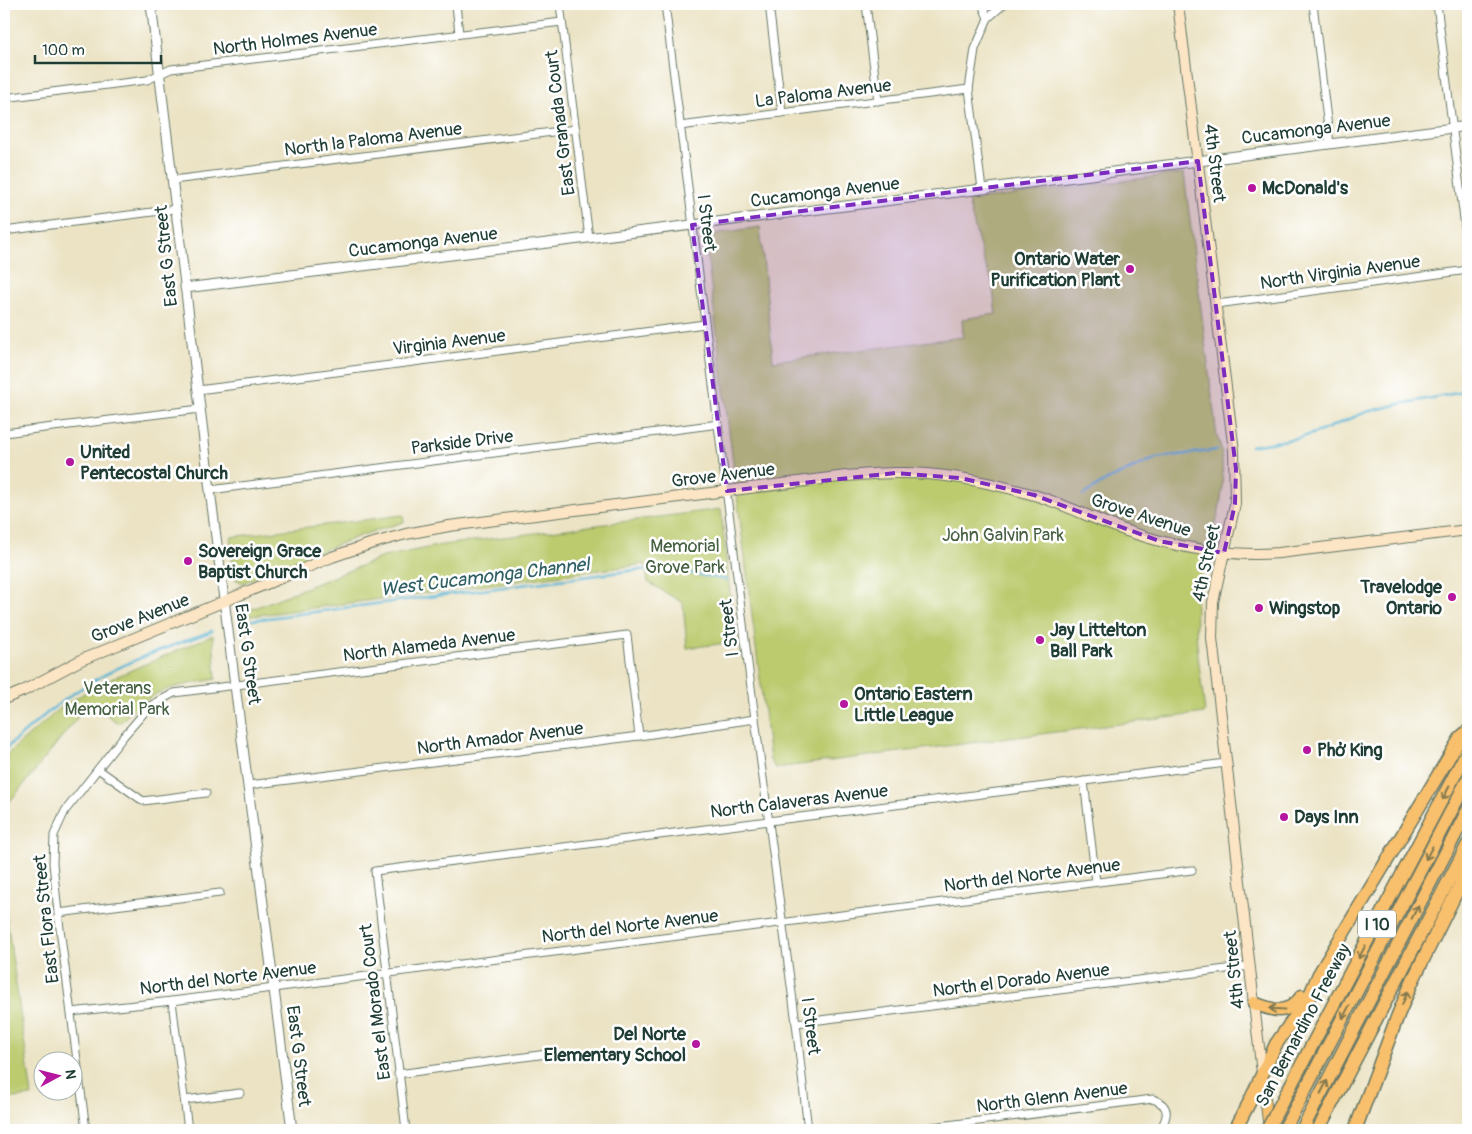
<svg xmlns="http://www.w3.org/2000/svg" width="1472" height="1134" font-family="Pangolin,sans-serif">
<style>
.green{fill:#bbcb6e;stroke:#6d8451}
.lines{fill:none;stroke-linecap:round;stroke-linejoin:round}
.stream{stroke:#56b3d4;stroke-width:2.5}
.minor-casing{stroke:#676;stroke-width:9}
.tertiary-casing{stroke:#676;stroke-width:11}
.secondary-casing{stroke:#676;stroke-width:12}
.primary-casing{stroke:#676;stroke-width:12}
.motorway-casing{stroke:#676;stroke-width:15}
.minor{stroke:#fff;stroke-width:7}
.tertiary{stroke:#fff;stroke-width:9}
.secondary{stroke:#fce5c4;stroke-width:10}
.primary{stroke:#f8bf6c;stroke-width:10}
.motorway{stroke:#f8bf6c;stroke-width:12}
.motorway-bridge-casing{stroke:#676;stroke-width:15;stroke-linecap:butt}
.motorway-bridge{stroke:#f8bf6c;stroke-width:12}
.oneway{stroke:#81784d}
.marked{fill:#7b2cbf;fill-opacity:0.2;stroke:#7b2cbf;stroke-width:4;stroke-dasharray:10 6;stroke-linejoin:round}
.poi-dot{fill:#b5179e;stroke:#fff;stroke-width:2}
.labels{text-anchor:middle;stroke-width:5;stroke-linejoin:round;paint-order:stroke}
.shield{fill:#fff;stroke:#627771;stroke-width:1}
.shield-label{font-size:16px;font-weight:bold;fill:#1f3d34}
.street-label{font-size:18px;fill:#1f3d34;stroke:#fff}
.poi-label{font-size:18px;font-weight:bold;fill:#1f3d34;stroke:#fff;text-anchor:start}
.park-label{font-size:18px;fill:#466042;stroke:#fff}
.water-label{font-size:19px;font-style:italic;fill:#306064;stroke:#fff}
</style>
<rect width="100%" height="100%" fill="#fff"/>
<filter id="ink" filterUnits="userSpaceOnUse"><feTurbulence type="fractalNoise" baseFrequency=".02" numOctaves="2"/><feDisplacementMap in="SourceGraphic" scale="10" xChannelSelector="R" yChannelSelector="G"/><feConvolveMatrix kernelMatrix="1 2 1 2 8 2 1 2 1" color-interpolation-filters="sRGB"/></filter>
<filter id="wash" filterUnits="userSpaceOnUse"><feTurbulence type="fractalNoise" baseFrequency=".0096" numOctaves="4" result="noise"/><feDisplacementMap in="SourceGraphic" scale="20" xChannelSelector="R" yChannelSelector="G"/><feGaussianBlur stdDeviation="1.12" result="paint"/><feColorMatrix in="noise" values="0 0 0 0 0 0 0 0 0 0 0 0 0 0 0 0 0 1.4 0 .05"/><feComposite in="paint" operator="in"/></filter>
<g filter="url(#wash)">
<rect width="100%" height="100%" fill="#ebe3c4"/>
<g class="green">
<path d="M1184 173 1217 437C1221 444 1221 451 1222 459 1224 483 1221 505 1215 527 1209 552 1198 576 1196 602 1194 638 1201 676 1205 713L775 768 770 760 705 238 706 235 760 227 773 361 963 337 962 319 996 314 992 281 983 259 968 201Z"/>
<path d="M721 509 735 642 687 648 683 603 648 582 645 564 244 617V612L383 557 442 545Z"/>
<path d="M403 515 404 522 362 535 243 583 235 579 230 537Z"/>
<path d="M213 635 216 679C169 688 153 688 119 724L90 702 4 809V757L63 706 99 684Z"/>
<path d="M4 899 32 1096 4 1099Z"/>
</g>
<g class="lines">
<g class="stream">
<path d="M1251 446 1299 438 1321 431 1366 412 1400 404 1468 391"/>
<path d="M1083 495 1107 480 1156 458 1217 450"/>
<path d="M245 621 636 570H674L727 580"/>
<path d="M4 750C33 725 61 699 95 680 131 659 173 646 212 631"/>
</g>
</g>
</g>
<g filter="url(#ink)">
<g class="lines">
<defs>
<g id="minor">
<path d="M456 4 459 34"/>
<path d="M560 4 589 238"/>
<path d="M665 4 755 719 796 1023 808 1130"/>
<path d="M769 4 782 113"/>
<path d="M866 4 878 101"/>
<path d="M1313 4 1330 144"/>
<path d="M1437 4 1468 251"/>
<path d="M988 18 1004 4"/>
<path d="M4 98 147 80 171 69 562 22"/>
<path d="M680 126 969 89"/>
<path d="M173 180 576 129"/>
<path d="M982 189 969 89 975 49 988 18 982 4"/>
<path d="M4 231 176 209"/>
<path d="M1217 304 1468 270"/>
<path d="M198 390 705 324"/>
<path d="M4 433 200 409"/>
<path d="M210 490 719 424"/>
<path d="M98 769 143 801 206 793"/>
<path d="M1084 781 1096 882"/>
<path d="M249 785 639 736 755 719"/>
<path d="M58 913 220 893"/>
<path d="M172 1001 188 1130"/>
<path d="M71 1012 172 1001 1192 870"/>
<path d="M796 1023 1250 966"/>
<path d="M398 1074 554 1053"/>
<path d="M185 1100 240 1093"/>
<path d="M86 1130 58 913 53 863 54 835 65 811 123 737 150 706 174 693 627 635 639 736"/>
<path d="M406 1130 375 871 1226 763"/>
<path d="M908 1130 1153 1099C1171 1106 1168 1116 1160 1130"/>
</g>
<g id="tertiary">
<path d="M151 4 210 490 292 1130"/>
<path d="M185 288 982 189 1468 126"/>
</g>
<g id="secondary">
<path d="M1178 4 1234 451 1235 504 1213 602 1212 638 1262 1073"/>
<path d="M4 699 23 691 81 660 332 557 370 544 406 534 449 526 846 476C862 475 879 473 895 473 941 472 990 482 1034 495 1067 505 1097 521 1130 532 1178 548 1228 557 1279 553L1468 530"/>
</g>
<path id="primary" d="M1262 1074 1269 1129"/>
<g id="motorway">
<path d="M1254 1003C1274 1011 1287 1016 1302 996"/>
<path d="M1284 1098 1468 750"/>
<path d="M1235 1130 1250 1101 1276 1044 1309 997 1319 974 1461 737 1468 731"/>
<path d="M1284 1130 1468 779"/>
<path d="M1302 1130 1468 810"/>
<path d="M1318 1130 1468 844"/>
<path d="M1355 1130 1398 1015 1412 982 1460 885 1468 855"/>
</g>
</defs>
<use href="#minor" class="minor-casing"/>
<use href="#tertiary" class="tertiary-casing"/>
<use href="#secondary" class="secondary-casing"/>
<use href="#primary" class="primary-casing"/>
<use href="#motorway" class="motorway-casing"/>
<use href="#minor" class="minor"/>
<use href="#tertiary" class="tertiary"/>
<use href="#secondary" class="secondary"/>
<use href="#primary" class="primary"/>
<use href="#motorway" class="motorway"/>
<defs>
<path id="motorway-bridge" d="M1267 1130 1284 1098"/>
</defs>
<use href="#motorway-bridge" class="motorway-bridge-casing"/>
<use href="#motorway-bridge" class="motorway-bridge"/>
</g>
<defs><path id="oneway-shaft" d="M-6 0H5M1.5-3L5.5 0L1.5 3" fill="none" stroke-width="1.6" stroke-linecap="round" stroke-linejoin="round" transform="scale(1.25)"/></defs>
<g class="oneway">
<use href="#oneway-shaft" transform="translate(1446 793) rotate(117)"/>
<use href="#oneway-shaft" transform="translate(1429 853) rotate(118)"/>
<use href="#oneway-shaft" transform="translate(1415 912) rotate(-63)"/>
<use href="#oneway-shaft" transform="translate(1362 952) rotate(118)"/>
<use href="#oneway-shaft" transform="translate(1405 998) rotate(-67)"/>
<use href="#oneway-shaft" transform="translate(1277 1009) rotate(-177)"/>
<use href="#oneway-shaft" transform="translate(1346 1012) rotate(118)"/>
<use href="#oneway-shaft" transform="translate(1324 1087) rotate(-63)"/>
</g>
</g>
<path class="marked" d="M1198 161 1236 469 1235 504 1224 553 1159 541 1034 495 960 478 896 473 727 491 692 225Z"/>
<g class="poi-dot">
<circle cx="1252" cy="188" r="5"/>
<circle cx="1130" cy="269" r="5"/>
<circle cx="70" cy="462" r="5"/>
<circle cx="188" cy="561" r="5"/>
<circle cx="1452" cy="597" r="5"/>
<circle cx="1259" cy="608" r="5"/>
<circle cx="1040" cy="640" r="5"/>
<circle cx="844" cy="704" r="5"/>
<circle cx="1307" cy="750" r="5"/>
<circle cx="1284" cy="817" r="5"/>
<circle cx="696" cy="1044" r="5"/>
</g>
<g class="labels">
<rect class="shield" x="1358" y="910.5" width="38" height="27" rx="4"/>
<g class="shield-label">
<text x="1377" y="930">I 10</text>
</g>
<g class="street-label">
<text transform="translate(295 39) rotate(-7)" y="6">North Holmes Avenue</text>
<text transform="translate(823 93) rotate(-7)" y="6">La Paloma Avenue</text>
<text transform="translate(560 123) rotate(-97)" y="6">East Granada Court</text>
<text transform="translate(1316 129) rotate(-7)" y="6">Cucamonga Avenue</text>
<text transform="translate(373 139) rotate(-7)" y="6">North la Paloma Avenue</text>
<text transform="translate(1215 163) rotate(83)" y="6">4th Street</text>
<text transform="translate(825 192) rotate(-7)" y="6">Cucamonga Avenue</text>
<text transform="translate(707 223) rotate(83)" y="6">I Street</text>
<text transform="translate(423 242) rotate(-7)" y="6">Cucamonga Avenue</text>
<text transform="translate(166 256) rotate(-96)" y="6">East G Street</text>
<text transform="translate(1340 272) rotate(-8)" y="6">North Virginia Avenue</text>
<text transform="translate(449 342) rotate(-7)" y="6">Virginia Avenue</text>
<text transform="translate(462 442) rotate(-7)" y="6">Parkside Drive</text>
<text transform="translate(723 475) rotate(-7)" y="6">Grove Avenue</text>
<text transform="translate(1141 515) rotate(18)" y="6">Grove Avenue</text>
<text transform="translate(1206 563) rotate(-78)" y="6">4th Street</text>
<text transform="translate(140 618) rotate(-22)" y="6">Grove Avenue</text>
<text transform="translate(729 628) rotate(-97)" y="6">I Street</text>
<text transform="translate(429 645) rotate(-7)" y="6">North Alameda Avenue</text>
<text transform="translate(248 654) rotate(82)" y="6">East G Street</text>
<text transform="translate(500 738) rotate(-7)" y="6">North Amador Avenue</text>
<text transform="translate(799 801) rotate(-7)" y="6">North Calaveras Avenue</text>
<text transform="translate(1032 875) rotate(-7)" y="6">North del Norte Avenue</text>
<text transform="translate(46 919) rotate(-96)" y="6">East Flora Street</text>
<text transform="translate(630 926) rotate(-7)" y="6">North del Norte Avenue</text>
<text transform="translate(1234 970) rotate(-96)" y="6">4th Street</text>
<text transform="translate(228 978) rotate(-7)" y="6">North del Norte Avenue</text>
<text transform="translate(1021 980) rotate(-7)" y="6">North el Dorado Avenue</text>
<text transform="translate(375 1002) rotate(-97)" y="6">East el Morado Court</text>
<text transform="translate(1303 1025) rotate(-62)" y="6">San Bernardino Freeway</text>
<text transform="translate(811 1026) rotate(83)" y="6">I Street</text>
<text transform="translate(299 1056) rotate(83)" y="6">East G Street</text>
<text transform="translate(1052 1097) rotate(-7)" y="6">North Glenn Avenue</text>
</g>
<g class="poi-label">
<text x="1262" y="194">McDonald's</text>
<text x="1120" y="265" text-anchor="end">Ontario Water<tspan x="1120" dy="21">Purification Plant</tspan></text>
<text x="80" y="458">United<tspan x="80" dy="21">Pentecostal Church</tspan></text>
<text x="198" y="557">Sovereign Grace<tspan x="198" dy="21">Baptist Church</tspan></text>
<text x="1442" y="593" text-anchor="end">Travelodge<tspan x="1442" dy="21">Ontario</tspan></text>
<text x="1269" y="614">Wingstop</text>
<text x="1050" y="636">Jay Littelton<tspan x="1050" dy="21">Ball Park</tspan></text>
<text x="854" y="700">Ontario Eastern<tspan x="854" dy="21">Little League</tspan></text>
<text x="1317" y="756">Phở King</text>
<text x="1294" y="823">Days Inn</text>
<text x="686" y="1040" text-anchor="end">Del Norte<tspan x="686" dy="21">Elementary School</tspan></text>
</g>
<g class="park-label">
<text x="1003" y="541">John Galvin Park</text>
<text x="685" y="552">Memorial<tspan x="685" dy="21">Grove Park</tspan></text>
<text x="117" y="694">Veterans<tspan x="117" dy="21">Memorial Park</tspan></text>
</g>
<g class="water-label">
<text transform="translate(485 576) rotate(-7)" y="7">West Cucamonga Channel</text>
</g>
</g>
<rect width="1472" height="1134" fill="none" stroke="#fff" stroke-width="20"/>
<g transform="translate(58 1076) rotate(83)"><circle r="24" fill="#ffffff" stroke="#a5b1ae"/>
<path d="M0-4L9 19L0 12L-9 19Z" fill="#b5179e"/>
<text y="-8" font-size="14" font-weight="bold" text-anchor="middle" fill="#1f3d34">N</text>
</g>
<path d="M35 55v8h126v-8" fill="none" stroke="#1f3d34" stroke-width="2.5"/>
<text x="42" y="55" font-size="15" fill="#1f3d34" stroke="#ffffff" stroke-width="4" paint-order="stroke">100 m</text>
</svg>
